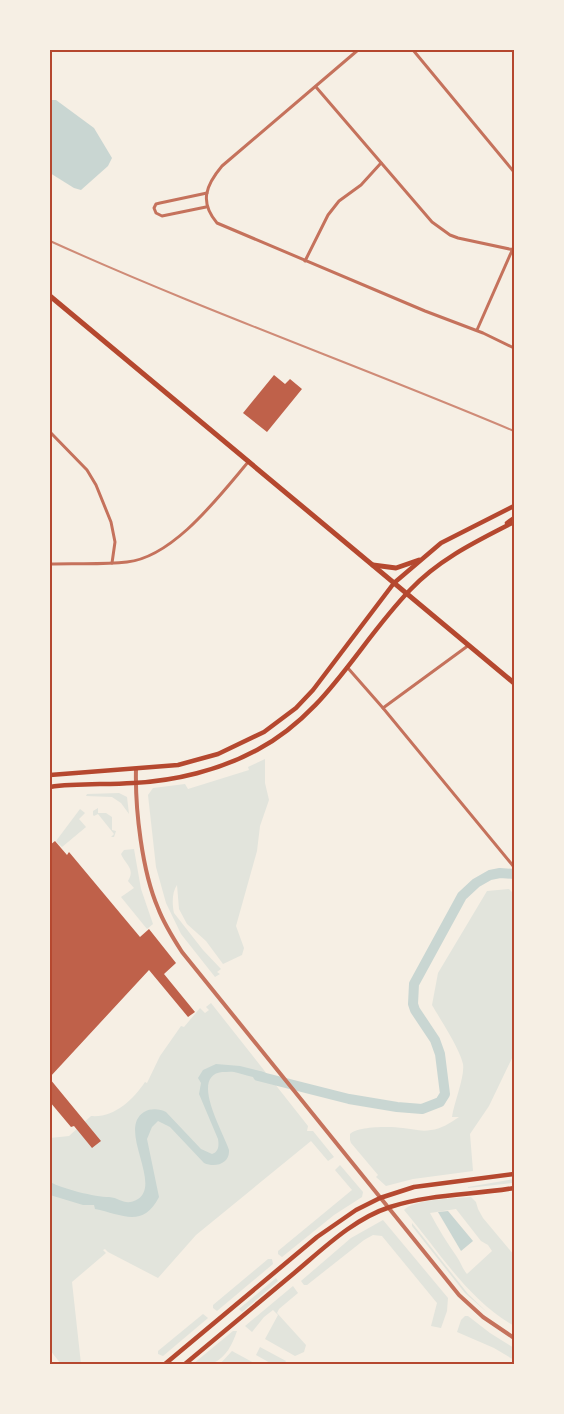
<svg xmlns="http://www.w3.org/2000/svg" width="564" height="1414" font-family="Quicksand,sans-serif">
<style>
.green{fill:#e2e4dc;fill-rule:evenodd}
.water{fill:#c9d6d2}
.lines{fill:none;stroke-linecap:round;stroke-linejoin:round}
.river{stroke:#c9d6d2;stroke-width:10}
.building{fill:#bf614a}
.minor{stroke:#c5725c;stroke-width:3}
.tertiary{stroke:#c5725c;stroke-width:4}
.secondary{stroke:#b5482f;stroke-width:4.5}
.primary{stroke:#b5482f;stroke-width:5}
.rail{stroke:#cf8b77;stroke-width:2}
.neatline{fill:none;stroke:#b5482f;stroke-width:2}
</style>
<rect width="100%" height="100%" fill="#f6efe4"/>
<g class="green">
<path d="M265 759V783L269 800 260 826 257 851 236 926 244 948 242 955 223 964 206 941 187 924 179 909 177 885C172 892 172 904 174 913L203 950 221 969 217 972 220 974 215 977 181 934 166 903 156 867 148 795 153 788 185 784 188 789 249 770 248 767Z"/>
<path d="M119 793 127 797 129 814 121 803 112 797 86 796 87 794Z"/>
<path d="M98 808V813H106L112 817V830L116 831 114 837H111L114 834 98 814 94 816 93 815V811Z"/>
<path d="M80 809 85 813 79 819 86 827 62 847 56 841Z"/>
<path d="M134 849 141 889 153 924 147 929 121 897 134 888 128 881C136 869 125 864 121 854L124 850Z"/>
<path d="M509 889 514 894V1054L489 1106 470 1134 473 1171 413 1179 386 1186 376 1177 378 1175 351 1143 350 1140V1134C357 1126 392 1126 403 1128 413 1129 421 1132 431 1130 441 1129 450 1123 459 1117H452C454 1102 465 1077 463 1064 460 1049 440 1019 432 1005L438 973 487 891Z"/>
<path d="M211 1003 308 1126 307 1131H313L334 1157 328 1161 311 1141 196 1235 158 1278 108 1252 105 1249 103 1250 106 1253 72 1282 81 1364H61L50 1350V1138L69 1136 91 1116C114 1118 133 1100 145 1082L147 1083 160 1056 181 1026 184 1027 200 1008 205 1013 209 1010 206 1007Z"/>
<path d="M340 1165 363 1192 362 1197 334 1215 282 1257 278 1254V1251L352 1190 335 1170Z"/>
<path d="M514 1179V1183H512L468 1188V1187Z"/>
<path d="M471 1197 476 1202 478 1209 483 1218 514 1255V1326C466 1298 439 1251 404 1210 414 1199 456 1198 471 1197ZM456 1209 481 1241 488 1245 492 1251 467 1274C462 1268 461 1263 457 1257 447 1243 438 1228 430 1213Z"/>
<path d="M383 1220 448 1298 447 1311 441 1328 431 1326 437 1303 382 1236 373 1235 364 1240 307 1285H304L301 1281 351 1238Z"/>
<path d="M412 1223 468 1294 489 1314 465 1293 412 1226Z"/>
<path d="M268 1259H272L273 1264 217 1311 213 1308V1305Z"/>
<path d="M276 1278 278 1281 242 1312 239 1309Z"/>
<path d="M293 1286 298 1293 279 1309 277 1313 306 1345 304 1352 295 1356 265 1339 278 1315 273 1310 264 1317 252 1332 245 1326Z"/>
<path d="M203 1314 208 1318 163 1356 158 1354V1351Z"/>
<path d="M465 1316H468L490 1333 514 1348V1360L494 1348 457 1332 461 1320Z"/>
<path d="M233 1331H237C233 1343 226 1358 213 1363 208 1365 199 1364 193 1364Z"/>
<path d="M260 1347 286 1361 284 1364H272L256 1355Z"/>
<path d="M232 1351 256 1364H220Z"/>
</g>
<g class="water">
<path d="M50 100H56L94 128 112 158 108 166 81 190 74 188 50 173Z"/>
<path d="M216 1064 240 1066 264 1072 272 1081C260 1079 249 1076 238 1073 233 1071 227 1072 222 1072 189 1076 224 1133 229 1150 230 1164 215 1168 204 1163L170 1127 158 1121 152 1127 147 1139 159 1197C143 1229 121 1214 95 1209L94 1205H83L50 1195V1182C63 1189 95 1197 109 1197 121 1198 125 1207 138 1199 162 1183 117 1129 144 1112 151 1108 160 1109 166 1112L201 1149 212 1154C219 1152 219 1145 218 1139L199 1094 201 1083 198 1078 203 1070Z"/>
<path d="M448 1211 473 1241 461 1251 438 1212Z"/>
</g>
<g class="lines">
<path class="river" d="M258 1076 349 1099 397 1107 422 1109 440 1102 445 1094 440 1054 435 1040 415 1010 413 1004 414 984 462 896 476 883 490 875 500 873 514 874"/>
</g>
<g class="building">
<path d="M274 375 285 384 290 379 302 389 267 432 243 413Z"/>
<path d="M55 841 67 855 69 852 140 937 149 929 176 963 164 974 195 1012 188 1017 149 970 50 1077V854L52 851 50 845Z"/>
<path d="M50 1079 101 1141 92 1148 74 1126 71 1127 50 1102Z"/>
</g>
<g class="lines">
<g class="minor">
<path d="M358 50 222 166C206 185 199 202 217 223L425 311 483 333 514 348"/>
<path d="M413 50 514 172"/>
<path d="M316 87 432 222 450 235 458 238 514 250"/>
<path d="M206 207 162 216 156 213 154 208 156 204 160 203 207 193"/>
<path d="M305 261 328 215 339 201 361 185 381 163"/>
<path d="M477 330 514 246"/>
<path d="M50 432 87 470 96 485 111 522 115 542 112 563"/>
<path d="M50 564C75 563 102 565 127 562 174 557 220 495 249 461"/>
<path d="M347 667 383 708 514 867"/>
<path d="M383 708 469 645"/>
</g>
<path class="tertiary" d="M136 769C135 809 142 871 158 908 164 924 173 938 182 952L459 1295 483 1317 514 1338"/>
<g class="secondary">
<path d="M507 523 514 518"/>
<path d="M50 775 178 765 218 754 264 732 296 708 313 690 394 583 441 543 514 506"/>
<path d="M50 787C77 783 106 785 133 783 175 781 220 770 257 750 327 713 357 645 410 590 439 559 477 541 514 522"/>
<path d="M165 1364 317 1237 356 1210 380 1198 414 1187 514 1174"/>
<path d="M185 1364C221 1334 257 1304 293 1274 323 1249 353 1219 390 1207 430 1194 473 1195 514 1188"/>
</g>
<g class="primary">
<path d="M50 296 514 683"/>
<path d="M373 565 396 568 419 560"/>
</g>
<path class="rail" d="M50 241C202 310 360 366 514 431"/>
</g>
<rect width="564" height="1414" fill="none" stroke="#f6efe4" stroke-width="102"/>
<rect x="51" y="51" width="462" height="1312" class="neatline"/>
</svg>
